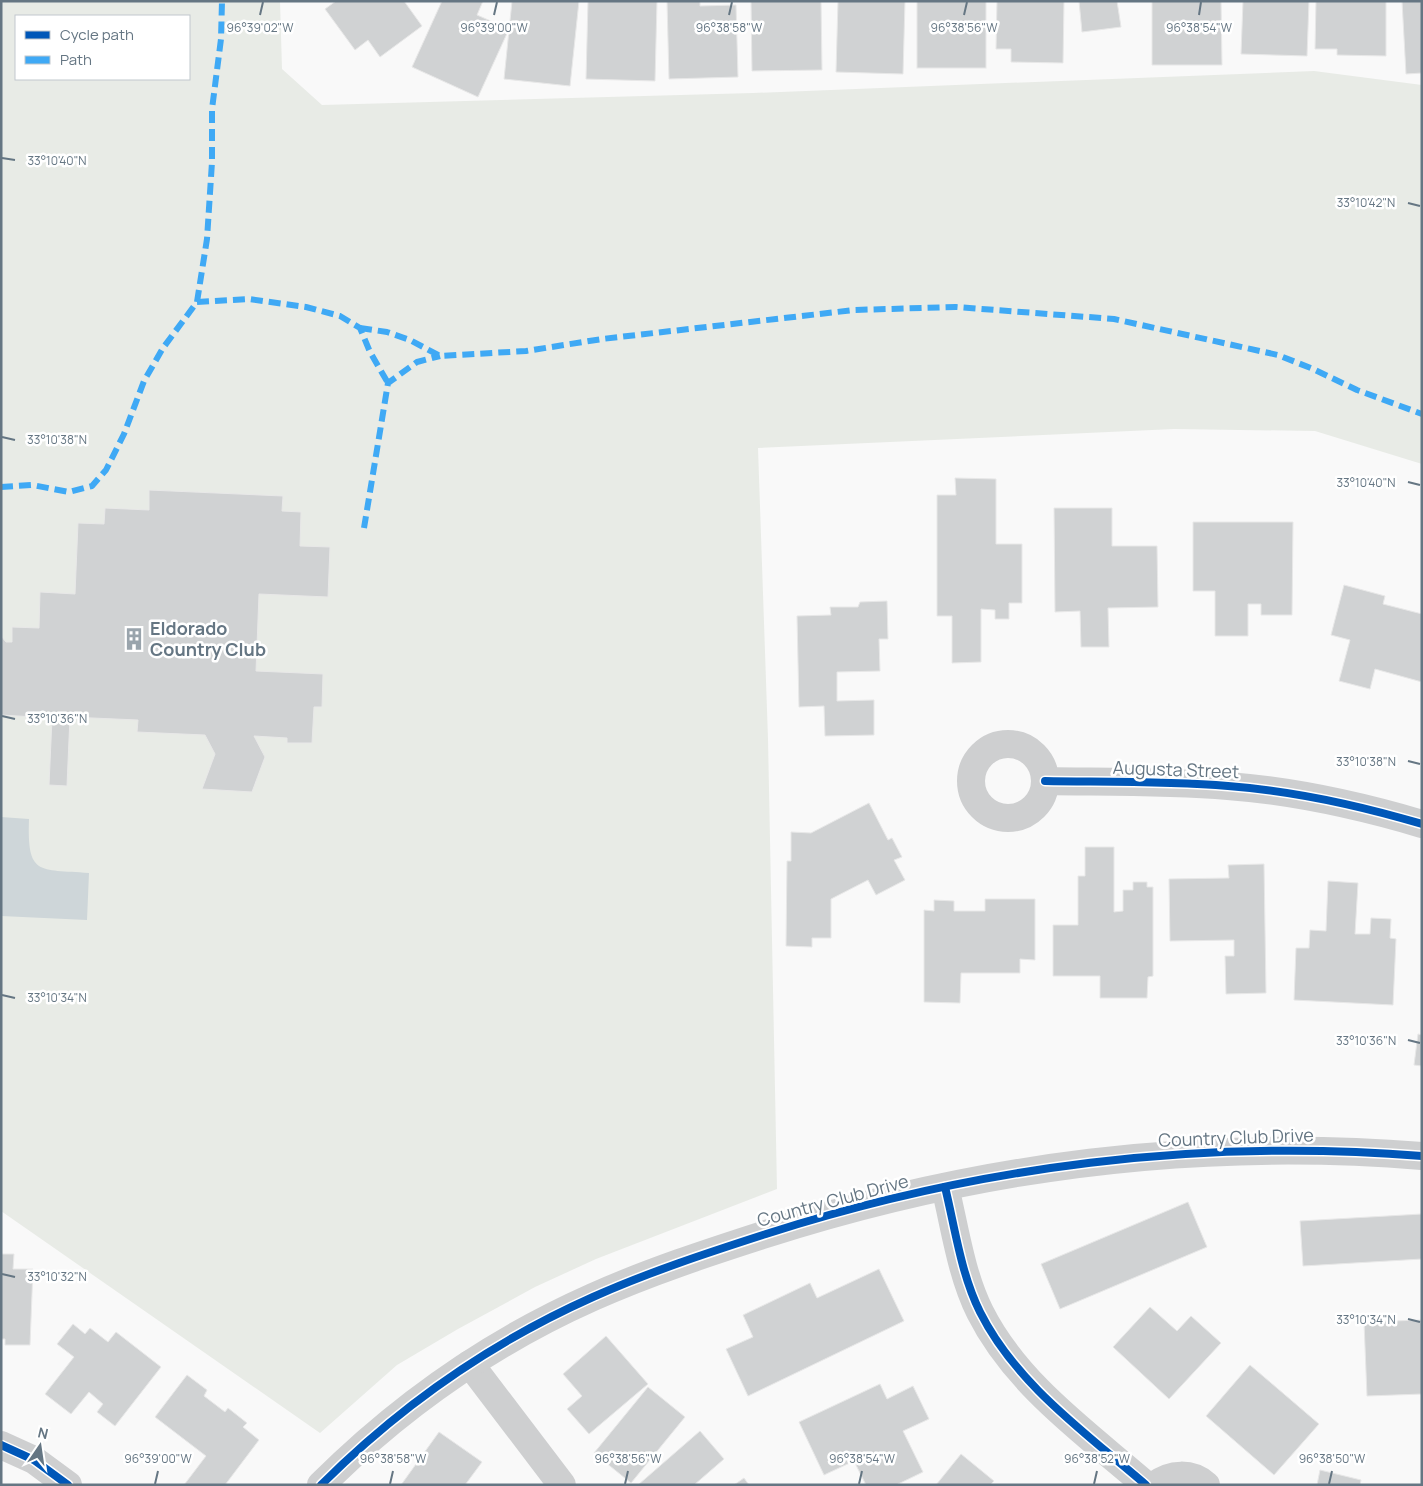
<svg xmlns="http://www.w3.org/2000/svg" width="1423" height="1486" font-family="Manrope,sans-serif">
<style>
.green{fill:#e8ebe6;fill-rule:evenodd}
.water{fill:#ced6d9}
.building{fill:#d0d2d3;stroke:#e8e8e8}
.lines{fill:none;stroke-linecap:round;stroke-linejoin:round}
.minor{stroke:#cecfd0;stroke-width:28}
.quiet{stroke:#3fa9f5;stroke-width:6;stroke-dasharray:12 6;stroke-linecap:butt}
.cycleway-casing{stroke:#fff;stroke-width:11}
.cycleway{stroke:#0057b8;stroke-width:8}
.ticks{fill:none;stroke:#657683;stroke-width:2}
.labels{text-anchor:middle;stroke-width:5;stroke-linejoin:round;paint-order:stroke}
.poi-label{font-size:18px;font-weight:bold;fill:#657683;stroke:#fff;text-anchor:start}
.street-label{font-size:18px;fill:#657683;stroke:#fff}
.ticks-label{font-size:12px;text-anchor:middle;fill:#657683;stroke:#fff;stroke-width:5;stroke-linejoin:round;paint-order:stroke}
</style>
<rect width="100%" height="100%" fill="#f9f9f9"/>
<path class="green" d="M1 1H280L282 69 322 105 753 93 1314 71 1422 85V464L1315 431 1174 429 758 448 768 739 777 1189 596 1259 535 1287 458 1329 397 1365 320 1433 1 1211ZM16 16H189V79H16Z"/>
<path class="water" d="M1 817 29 819C27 876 38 869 89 873L87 920 1 916Z"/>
<g class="building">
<path d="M336 1H404L422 26 380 57 368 40 355 50 325 9Z"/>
<path d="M442 1H483L477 15 509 29 478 97 412 67Z"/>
<path d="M512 1H579L570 86 504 79Z"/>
<path d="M588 1H657L655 81 586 79Z"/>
<path d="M667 1H700V6L736 5 738 77 669 79Z"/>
<path d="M751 1H821L822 70 752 71Z"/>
<path d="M838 1H905L903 74 836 72Z"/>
<rect x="917" y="1" width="69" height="67"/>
<path d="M997 1H1064L1063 63 1011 62V49H996Z"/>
<path d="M1079 1H1117L1121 27 1082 32Z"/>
<path d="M1152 1H1221L1222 65H1152Z"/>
<path d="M1243 1H1309L1307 56 1241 54Z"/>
<path d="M1316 1H1386V56L1337 55V49H1315Z"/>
<path d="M1402 1H1422V73L1406 74Z"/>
<path d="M955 478 996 479V544H1022V603H1009V619H995V610L981 609V662L952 663V616H937V495H956Z"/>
<path d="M149 490 283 496 282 511 301 512 300 546 330 547 328 597 259 594 256 671 323 674 322 707H314L312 743H287V738L254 736 265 757 252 792 202 789 215 754 205 735 137 732 138 720 70 717 67 786 49 785 52 718 1 715V636L6 642H12V627L39 628 40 592 75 594 78 523 104 524 105 508 149 510Z"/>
<path d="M1054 508H1112V546H1157L1158 607 1108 608 1109 647H1081L1080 611 1055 612Z"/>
<path d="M1193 522H1293L1292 615H1261V604H1248V636H1215V591H1193Z"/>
<path d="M1344 585 1385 596 1383 604 1422 614V682L1375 669 1370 689 1339 681 1350 640 1331 635Z"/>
<path d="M887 601 888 639H879L880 671 837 672V701L874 700V735L825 736 824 706 799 707 797 616 831 615 830 607H858L860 602Z"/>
<path d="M869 803 888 840 892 838 902 857 894 860 905 880 876 895 868 880 831 899V938H812V947L786 946 787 861H791V832L811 833Z"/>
<path d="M1085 847H1114V912L1123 911V890H1133V882H1147V887H1153V976L1148 977 1147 998H1100V976H1053V925H1078V876H1085Z"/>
<path d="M1264 864 1266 993 1226 994 1225 956H1234V940L1170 941 1169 879 1229 878 1228 865Z"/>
<path d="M1328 881 1358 883 1355 934H1370L1371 918 1391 919 1390 938 1396 939 1393 1005 1294 1000 1296 948H1309L1310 930 1326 931Z"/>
<path d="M985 899H1035V960L1020 959V973H961L960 1003 924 1002V910L934 911V900L954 901V911H985Z"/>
<path d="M1418 1034 1422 1035V1066L1414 1065Z"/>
<path d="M1188 1202 1207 1247 1060 1309 1041 1264Z"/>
<path d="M1422 1214V1259L1303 1266 1300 1221Z"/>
<path d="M1 1254H14L13 1269H33L30 1345H5V1339H1Z"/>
<path d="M879 1269 904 1321 748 1396 726 1349 753 1337 743 1315 810 1283 817 1298Z"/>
<path d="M1150 1307 1177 1331 1191 1316 1221 1343 1169 1399 1113 1347Z"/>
<path d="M1422 1320V1394L1367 1396 1364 1322Z"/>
<path d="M73 1324 85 1334 90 1328 108 1342 116 1332 161 1367 115 1426 97 1412 103 1404 89 1392 71 1414 45 1394 74 1357 57 1344Z"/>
<path d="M606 1336 648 1384 589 1434 567 1409 582 1396 563 1374Z"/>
<path d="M1250 1365 1319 1424 1274 1475 1206 1416Z"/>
<path d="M187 1375 207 1390 204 1396 225 1412 228 1408 247 1423 243 1427 259 1440 225 1485H184L206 1456 155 1417Z"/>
<path d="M880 1384 887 1399 913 1386 929 1419 903 1431 923 1472 896 1485H866L854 1461 824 1475 799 1422Z"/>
<path d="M648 1387 685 1417 631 1483 594 1453Z"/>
<path d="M700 1431 724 1459 694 1485H638Z"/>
<path d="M439 1432 482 1462 465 1485H401Z"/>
<path d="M961 1454 994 1481 990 1485H936Z"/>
<path d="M1320 1470 1361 1480 1360 1485H1317Z"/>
<path d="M744 1478 749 1485H734Z"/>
</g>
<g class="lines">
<g class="minor">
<circle cx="1008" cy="781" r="37"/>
<path d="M1045 781C1106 782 1167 781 1228 786 1294 791 1358 805 1422 824"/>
<path d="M945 1187C955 1228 961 1274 980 1312 1016 1384 1086 1433 1146 1485"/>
<path d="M470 1364 562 1485"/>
<path d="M1 1445 34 1460 68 1485"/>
<path d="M321 1485C399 1407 492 1342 593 1297 649 1272 707 1253 766 1234 978 1166 1200 1138 1422 1156"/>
<path d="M1155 1485C1171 1473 1191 1472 1206 1485"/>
</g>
<g class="quiet">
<path d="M197 302 249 299 306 307 340 316 360 328 370 352 388 383"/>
<path d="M360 328 387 332 410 340 440 356 526 351 602 339 854 310 956 307 1114 319 1278 355 1313 369 1357 390 1422 414"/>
<path d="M1 487 32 485 69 492 92 486 106 470 124 434 144 381 163 348 197 302 207 239 212 162V109L221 39 222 1"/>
<path d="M364 528 388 383 417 362 440 356"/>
</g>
<defs>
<g id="cycleway">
<path d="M1045 781C1106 782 1167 781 1228 786 1294 791 1358 805 1422 824"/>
<path d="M945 1187C955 1228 961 1274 980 1312 1016 1384 1086 1433 1146 1485"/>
<path d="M1 1445 34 1460 68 1485"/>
<path d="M321 1485C399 1407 492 1342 593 1297 649 1272 707 1253 766 1234 978 1166 1200 1138 1422 1156"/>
</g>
</defs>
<use href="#cycleway" class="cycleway-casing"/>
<use href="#cycleway" class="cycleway"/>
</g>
<path class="ticks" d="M260 15 263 2M494 15 497 2M729 15 732 2M964 15 967 2M1199 15 1201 2M2 158 15 160M1408 203 1420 206M2 437 15 440M1408 482 1420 485M2 716 15 719M1408 761 1420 764M2 995 15 998M1408 1040 1420 1043M2 1274 15 1277M1408 1319 1420 1322M155 1484 158 1471M390 1484 393 1471M625 1484 628 1471M859 1484 862 1471M1094 1484 1097 1471M1329 1484 1332 1471"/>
<defs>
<symbol id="building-bare" viewBox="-9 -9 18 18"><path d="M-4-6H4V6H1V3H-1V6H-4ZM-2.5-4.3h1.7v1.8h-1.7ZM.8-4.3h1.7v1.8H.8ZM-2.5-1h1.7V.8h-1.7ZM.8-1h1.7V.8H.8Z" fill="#99a4ac" stroke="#fff" stroke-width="2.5" paint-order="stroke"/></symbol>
</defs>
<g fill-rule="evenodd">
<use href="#building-bare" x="118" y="623" width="32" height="32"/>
</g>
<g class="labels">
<g class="poi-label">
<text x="150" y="635">Eldorado<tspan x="150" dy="21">Country Club</tspan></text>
</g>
<g class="street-label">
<text transform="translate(1176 770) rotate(2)" y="6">Augusta Street</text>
<text transform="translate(1236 1138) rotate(-2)" y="6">Country Club Drive</text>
<text transform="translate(833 1201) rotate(-15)" y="6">Country Club Drive</text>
</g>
</g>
<g class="ticks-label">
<text x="260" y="32">96°39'02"W</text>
<text x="494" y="32">96°39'00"W</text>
<text x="729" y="32">96°38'58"W</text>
<text x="964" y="32">96°38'56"W</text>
<text x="1199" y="32">96°38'54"W</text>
<text x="57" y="165">33°10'40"N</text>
<text x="1366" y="207">33°10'42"N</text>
<text x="57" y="444">33°10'38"N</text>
<text x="1366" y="487">33°10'40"N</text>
<text x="57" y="723">33°10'36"N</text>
<text x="1366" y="766">33°10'38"N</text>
<text x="57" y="1002">33°10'34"N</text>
<text x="1366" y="1045">33°10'36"N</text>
<text x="57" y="1281">33°10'32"N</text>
<text x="1366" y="1324">33°10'34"N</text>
<text x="158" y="1463">96°39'00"W</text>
<text x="393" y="1463">96°38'58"W</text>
<text x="628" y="1463">96°38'56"W</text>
<text x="862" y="1463">96°38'54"W</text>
<text x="1097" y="1463">96°38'52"W</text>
<text x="1332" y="1463">96°38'50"W</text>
</g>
<rect width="1423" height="1486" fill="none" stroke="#657683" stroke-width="5"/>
<rect x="15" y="15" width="175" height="65" fill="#ffffff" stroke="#c1c8cd"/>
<rect x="25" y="31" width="25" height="8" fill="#0057b8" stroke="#c1c8cd"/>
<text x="60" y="40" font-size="15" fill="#657683">Cycle path</text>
<rect x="25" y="56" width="25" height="8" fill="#3fa9f5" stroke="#c1c8cd"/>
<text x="60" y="65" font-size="15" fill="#657683">Path</text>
<g transform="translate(40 1446) rotate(13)" stroke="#ffffff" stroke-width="4" paint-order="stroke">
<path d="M0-4L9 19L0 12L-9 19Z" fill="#657683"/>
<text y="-8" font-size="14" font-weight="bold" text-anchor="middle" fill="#657683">N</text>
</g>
</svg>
